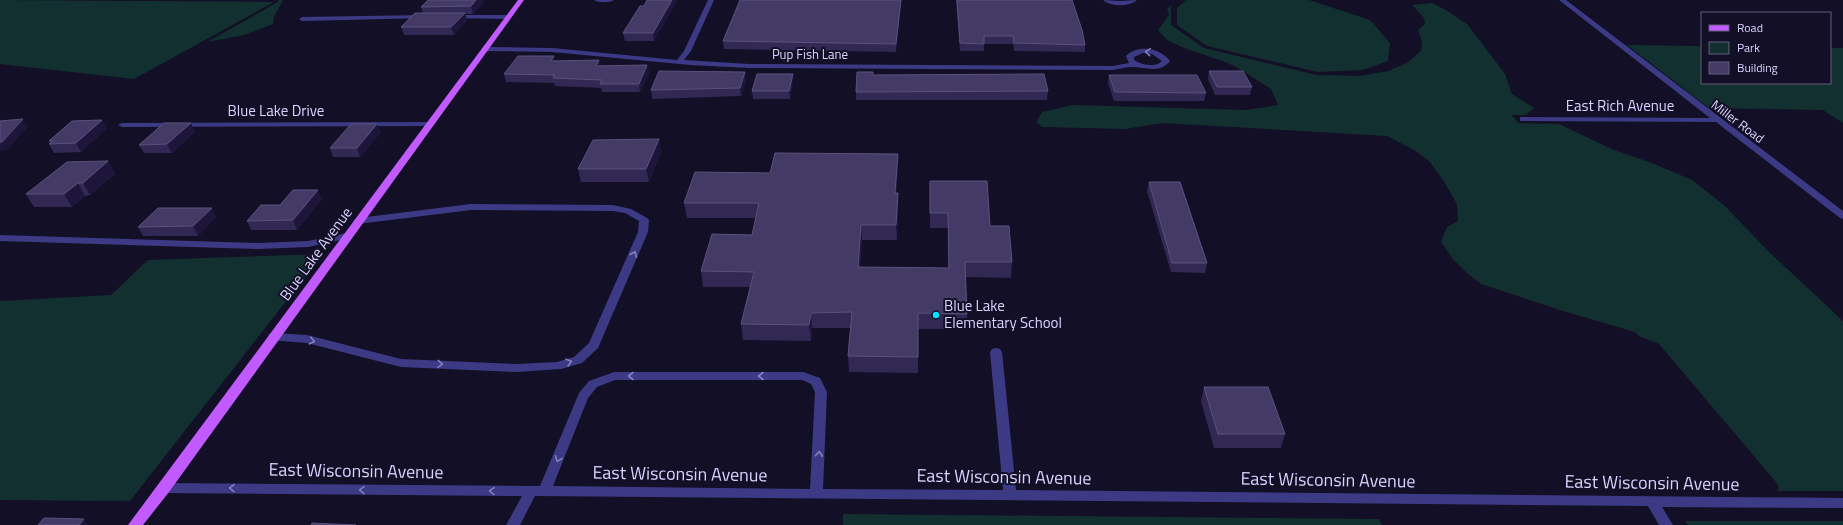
<svg xmlns="http://www.w3.org/2000/svg" width="1843" height="525" font-family="'Titillium Web',sans-serif">
<style>
.green{fill:#12302f}
.lines{fill:none;stroke-linecap:round;stroke-linejoin:round}
.minor{fill:#3d3a85;fill-rule:evenodd}
.major{fill:#c25bff;fill-rule:evenodd}
.wall{fill:#312854}
.shaded-wall{fill:#1d163a}
.building{fill:#433a66;stroke:#5a527e}
.oneway{stroke:#837fbc}
.poi-dot{fill:#00e5ff;stroke:#130f26;stroke-width:1.5}
.labels{text-anchor:middle;stroke-width:4;stroke-linejoin:round;paint-order:stroke}
.far-street-label{font-size:13px;fill:#d9d4ff;stroke:#130f26}
.street-label{font-size:15px;fill:#d9d4ff;stroke:#130f26}
.poi-label{font-size:15px;fill:#d9d4ff;stroke:#130f26;text-anchor:start}
.near-street-label{font-size:18px;fill:#d9d4ff;stroke:#130f26}
</style>
<rect width="100%" height="100%" fill="#130f26"/>
<g class="green">
<path d="M0 0 274 2 134 79 0 64Z"/>
<path d="M279 0H283L274 17 273 24 244 35 207 42 278 2Z"/>
<path d="M1186 0H1309L1370 20 1390 43 1388 61 1363 70 1318 72 1207 46 1177 25V8Z"/>
<path d="M1432 3 1446 10 1468 25 1505 74 1512 94 1534 108 1526 115H1511L1519 123 1559 124 1614 150 1652 163 1692 180 1725 206 1767 250 1843 321V491H1777L1779 488 1776 482 1659 344 1639 336 1635 332 1563 311 1481 284 1468 274 1453 259 1441 242 1447 227 1458 221 1457 204 1443 180 1429 161 1414 150 1387 136 1162 123 1125 129 1042 127 1036 122 1042 112 1072 105 1246 110 1278 105 1271 89 1243 71 1228 63 1184 48 1167 40 1158 30 1169 15 1167 9 1174 4 1171 7V25L1204 48 1317 75 1360 76 1388 71 1407 63 1421 51 1422 41 1418 30 1425 24 1424 18 1412 5Z"/>
<path d="M1627 45 1702 46V83H1830V48H1843V123L1823 110 1709 108Z"/>
<path d="M323 254 130 501 0 500V301L111 295 148 260Z"/>
<path d="M843 514 1379 519 1382 525H843Z"/>
<path d="M1685 521H1843V525H1688Z"/>
</g>
<g class="lines">
<g class="minor">
<path d="M594 0H614C610 3 598 3 594 0Z"/>
<path d="M708 0H714L691 51 684 60 749 64 1113 66 1129 63 1126 56C1138 44 1160 48 1170 61 1160 74 1146 67 1132 67 1125 67 1119 69 1113 70L749 68 690 65 552 52 485 51 481 49 485 47 552 48 677 60 684 51ZM1143 53 1152 54 1162 61C1155 68 1142 65 1134 60V57Z"/>
<path d="M1103 0 1120 1 1137 0C1129 7 1111 7 1103 0Z"/>
<path d="M1559 0H1566L1843 211V219L1840 218 1716 122 1520 121V117H1523L1710 118Z"/>
<path d="M424 15 427 17 426 18 302 21 299 19 302 17Z"/>
<path d="M454 15H508L511 17 508 19 452 18 451 17Z"/>
<path d="M430 122H433V126L122 127 118 125 122 123Z"/>
<path d="M471 204 613 205 631 209 647 218 649 220 648 232 598 348 582 363 561 369 516 372 401 367 307 343 269 340 268 337 269 334 273 333 307 335 401 359 516 364 557 362 574 357 589 343 638 232 639 221 625 213 613 211 471 210 358 224 353 221 358 218Z"/>
<path d="M347 233 352 236 350 238 308 247 258 249 0 241V235L258 243 308 241Z"/>
<path d="M996 348 1000 349 1002 352 1016 490 1843 498V508L1662 507 1673 525H1659L1648 506 535 496 520 525H506L522 496 164 493 159 492 158 488 159 484 164 483 540 486 579 393 589 381 614 372H803L820 378 827 392 823 489 1003 490 990 352 992 349ZM615 380H802L811 384 815 392 810 489 553 486 588 398 597 387Z"/>
</g>
<path class="major" d="M518 0H524L169 492 143 525H128Z"/>
</g>
<g class="wall">
<path d="M901 0 896 52 724 49 723 41Z"/>
<path d="M956 0H1072L1085 45V52L1014 51 1013 44H984V51H960Z"/>
<path d="M677 1 654 41H625L623 33 644 6Z"/>
<path d="M484 2 473 14H465L467 20 454 35H404L401 27 423 13 421 7Z"/>
<path d="M555 61 601 66 647 65 649 73 640 92H602L601 88 555 86 554 83 506 82 504 74Z"/>
<path d="M1209 71 1252 87 1250 95H1215L1208 79Z"/>
<path d="M873 75 1048 91 1047 100H856V92Z"/>
<path d="M1109 75 1206 93 1204 101H1114L1108 83Z"/>
<path d="M746 80 741 96 652 99 651 90Z"/>
<path d="M793 82 790 99H753L752 91Z"/>
<path d="M102 120 107 128 81 152 54 153 49 144 50 143 49 141Z"/>
<path d="M377 124 381 132 360 157H333L330 148Z"/>
<path d="M195 132 172 153H144L139 145Z"/>
<path d="M659 139 661 152 649 182H581L578 169Z"/>
<path d="M108 161 115 174 90 195 85 196 72 207H34L26 194Z"/>
<path d="M898 168 896 193 898 208 897 240H862L860 267 948 268V228H930V181L990 226 1012 262 1011 278 965 277 967 314V329H918V373L849 372 848 356 850 328H812L811 341 743 340 741 324 750 287H703L701 271 752 235 756 218H687L684 203 770 173Z"/>
<path d="M1149 182 1207 263 1205 273 1171 272 1147 191Z"/>
<path d="M322 199 297 230H251L247 221 280 205Z"/>
<path d="M216 217 198 236H143L138 227Z"/>
<path d="M1204 387 1285 434 1281 448H1214L1201 401Z"/>
</g>
<g class="shaded-wall">
<path d="M476 0H483L484 2 473 14 471 6Z"/>
<path d="M672 0H677V1L654 41 653 33Z"/>
<path d="M901 0V1L896 52V44Z"/>
<path d="M465 13 467 20 454 35 451 27Z"/>
<path d="M554 56 556 64 551 61Z"/>
<path d="M599 60 601 68 596 66Z"/>
<path d="M647 65 649 73 640 92 639 84Z"/>
<path d="M745 72 746 80 741 96 740 88Z"/>
<path d="M793 74V82L790 99 789 91Z"/>
<path d="M23 119 28 127 7 150 0 151V142Z"/>
<path d="M102 120 107 128 81 152 76 143Z"/>
<path d="M191 123 195 132 172 153 167 144Z"/>
<path d="M377 124 381 132 360 157 357 148Z"/>
<path d="M659 139 661 152 649 182 646 169Z"/>
<path d="M898 154V168L895 207V193Z"/>
<path d="M108 161 115 174 90 195 83 183Z"/>
<path d="M78 183 85 196 72 207 64 194Z"/>
<path d="M318 190 322 199 297 230 293 220Z"/>
<path d="M898 193V208L897 240 896 225Z"/>
<path d="M212 208 216 217 198 236 193 226Z"/>
<path d="M861 225 862 240 858 283V267Z"/>
<path d="M811 313 812 328 811 341 809 325Z"/>
<path d="M84 519 88 525H79Z"/>
</g>
<g class="building">
<path d="M428 0H476L471 6 421 7Z"/>
<path d="M647 0H672L653 33H623L640 6H644Z"/>
<path d="M740 0H901L896 44 723 41Z"/>
<path d="M957 0H1072L1082 30 1085 45 1014 43 1013 36H984V44L960 43Z"/>
<path d="M415 13H465L451 27H401Z"/>
<path d="M518 56H554L551 61 599 60 596 66 647 65 639 84H600L602 80 553 78 555 75 504 74Z"/>
<path d="M659 71 745 72 740 88 651 90Z"/>
<path d="M1209 71H1243L1252 87H1217Z"/>
<path d="M857 72H873V75L1044 74 1048 91 856 92Z"/>
<path d="M757 74H793L789 91H752Z"/>
<path d="M1109 75H1197L1206 93 1115 92Z"/>
<path d="M23 119 2 142H0V121Z"/>
<path d="M102 120 76 143 49 144 53 141H49L72 121Z"/>
<path d="M164 123H191L167 144 139 145Z"/>
<path d="M351 124H377L357 148H330Z"/>
<path d="M659 139 646 169H578L593 140Z"/>
<path d="M775 153 898 154 895 193H898L896 225H861L858 267 949 268 948 213H930V181H987L990 226H1009L1012 262H965L967 314 918 313V357L848 356 852 312 811 313 809 325 741 324 754 272 701 271 712 234 752 235 759 203H684L695 172 770 173Z"/>
<path d="M108 161 83 183H78L64 194H26L67 162Z"/>
<path d="M1149 182H1180L1207 263H1172Z"/>
<path d="M293 190H318L293 220 247 221 261 205H280Z"/>
<path d="M158 208H212L193 226 138 227Z"/>
<path d="M1204 387H1268L1285 434H1218Z"/>
<path d="M44 518 84 519 79 525H38Z"/>
<path d="M312 523 356 525H311Z"/>
</g>
<defs><path id="oneway-chevron" d="M-2-3.5L2.5 0L-2 3.5" fill="none" stroke-width="1.6" stroke-linecap="round" stroke-linejoin="round"/></defs>
<g class="oneway">
<use href="#oneway-chevron" transform="translate(1148 52) rotate(-175)"/>
<use href="#oneway-chevron" transform="translate(634 254) rotate(-67)"/>
<use href="#oneway-chevron" transform="translate(312 341) rotate(13)"/>
<use href="#oneway-chevron" transform="translate(569 362) rotate(-16)"/>
<use href="#oneway-chevron" transform="translate(440 364) rotate(3)"/>
<use href="#oneway-chevron" transform="translate(631 376) rotate(-180)"/>
<use href="#oneway-chevron" transform="translate(761 376) rotate(-180)"/>
<use href="#oneway-chevron" transform="translate(819 454) rotate(-86)"/>
<use href="#oneway-chevron" transform="translate(558 459) rotate(112)"/>
<use href="#oneway-chevron" transform="translate(232 488) rotate(-179)"/>
<use href="#oneway-chevron" transform="translate(362 490) rotate(-179)"/>
<use href="#oneway-chevron" transform="translate(492 491) rotate(-179)"/>
</g>
<circle class="poi-dot" cx="936" cy="315" r="4"/>
<g class="labels">
<g class="far-street-label">
<text x="810" y="59">Pup Fish Lane</text>
<text transform="translate(1738 121) rotate(37)" y="5">Miller Road</text>
</g>
<g class="street-label">
<text x="1620" y="111">East Rich Avenue</text>
<text x="276" y="116">Blue Lake Drive</text>
<text transform="translate(316 254) rotate(-54)" y="5">Blue Lake Avenue</text>
</g>
<g class="poi-label">
<text x="944" y="311">Blue Lake<tspan x="944" dy="17">Elementary School</tspan></text>
</g>
<g class="near-street-label">
<text transform="translate(356 471) rotate(1)" y="6">East Wisconsin Avenue</text>
<text transform="translate(680 474) rotate(1)" y="6">East Wisconsin Avenue</text>
<text transform="translate(1004 477) rotate(1)" y="6">East Wisconsin Avenue</text>
<text transform="translate(1328 480) rotate(1)" y="6">East Wisconsin Avenue</text>
<text transform="translate(1652 483) rotate(1)" y="6">East Wisconsin Avenue</text>
</g>
</g>
<rect x="1701" y="12" width="130" height="72" fill="#130f26" stroke="#625e7d"/>
<rect x="1709" y="25" width="20" height="6" fill="#c25bff" stroke="#625e7d"/>
<text x="1737" y="32" font-size="12" fill="#d9d4ff">Road</text>
<rect x="1709" y="42" width="20" height="12" fill="#12302f" stroke="#625e7d"/>
<text x="1737" y="52" font-size="12" fill="#d9d4ff">Park</text>
<rect x="1709" y="62" width="20" height="12" fill="#433a66" stroke="#625e7d"/>
<text x="1737" y="72" font-size="12" fill="#d9d4ff">Building</text>
</svg>
